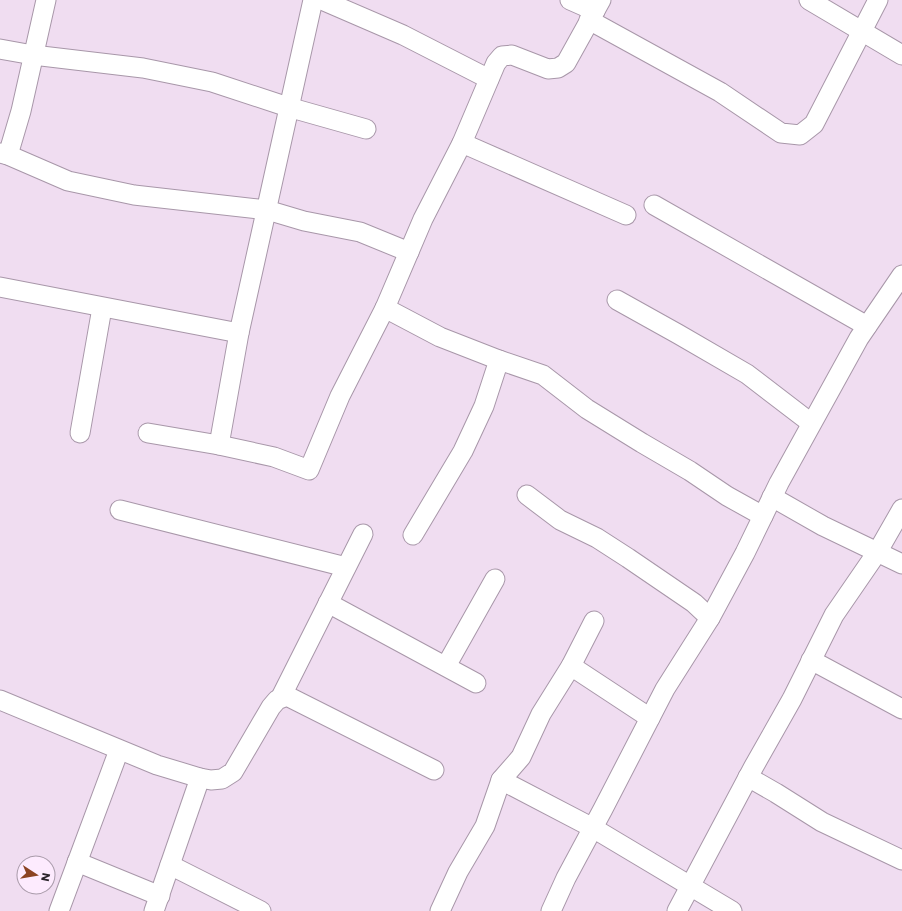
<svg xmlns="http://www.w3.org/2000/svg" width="902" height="911" font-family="Poppins,sans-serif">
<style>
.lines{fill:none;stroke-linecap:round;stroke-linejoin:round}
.minor-casing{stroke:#a897a9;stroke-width:21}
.minor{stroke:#fff;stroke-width:19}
</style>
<rect width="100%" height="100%" fill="#f0ddf1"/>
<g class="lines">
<defs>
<g id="minor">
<path d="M313 0 239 333 219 445 274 457 309 470 340 396 385 308 423 219 462 143 496 63 502 56 512 55 548 69 558 68 566 63 601 0"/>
<path d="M322 0 403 35 489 79"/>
<path d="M570 0 595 11"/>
<path d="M809 0 902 55"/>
<path d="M589 20 720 92 781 133 800 135 814 124 878 0"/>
<path d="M0 49 33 55 143 68 212 82 288 107 366 129"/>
<path d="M462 143 626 215"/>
<path d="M0 153 8 155 68 181 134 195 267 210 304 221 360 232 409 252"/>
<path d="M8 155 21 111 46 0"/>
<path d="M654 205 867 326"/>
<path d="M0 287 239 333"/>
<path d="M617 300 678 334 747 374 811 423"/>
<path d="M385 308 440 337 499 360 543 375 587 409 642 443 690 471 727 496 763 516"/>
<path d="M80 433 102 308"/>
<path d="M148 433 219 445"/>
<path d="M527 495 560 520 597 538 628 558 694 603 710 618"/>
<path d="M772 497 823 526 902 564"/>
<path d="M120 510 346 567"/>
<path d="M413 535 463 451 484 406 499 360"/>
<path d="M328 603 476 683"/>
<path d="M811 660 902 709"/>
<path d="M446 666 495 579"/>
<path d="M571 666 650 718"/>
<path d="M281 697 363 534"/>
<path d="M0 700 157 765 200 778 211 780 222 779 233 772 271 707 277 700 287 696 434 770"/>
<path d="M748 777 776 793 822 822 902 860"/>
<path d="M501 780 593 828 732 911"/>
<path d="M77 862 160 896"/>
<path d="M170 865 261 911"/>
<path d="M59 911 119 750"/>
<path d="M154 911 200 778"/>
<path d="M440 911 458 872 485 826 501 780 521 757 541 714 571 666 594 621"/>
<path d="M551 911 566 878 603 809 665 689 710 618 745 553 779 483 859 338 902 275"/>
<path d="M677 911 753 768 792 699 834 615 878 551 902 509"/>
</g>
</defs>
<use href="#minor" class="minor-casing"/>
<use href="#minor" class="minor"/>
</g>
<g transform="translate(36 875) rotate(102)"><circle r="19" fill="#fdebfe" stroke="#a99baa"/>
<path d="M0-3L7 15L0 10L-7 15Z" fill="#8b4322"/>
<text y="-6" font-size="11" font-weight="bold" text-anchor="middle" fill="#2b242b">N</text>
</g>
</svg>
